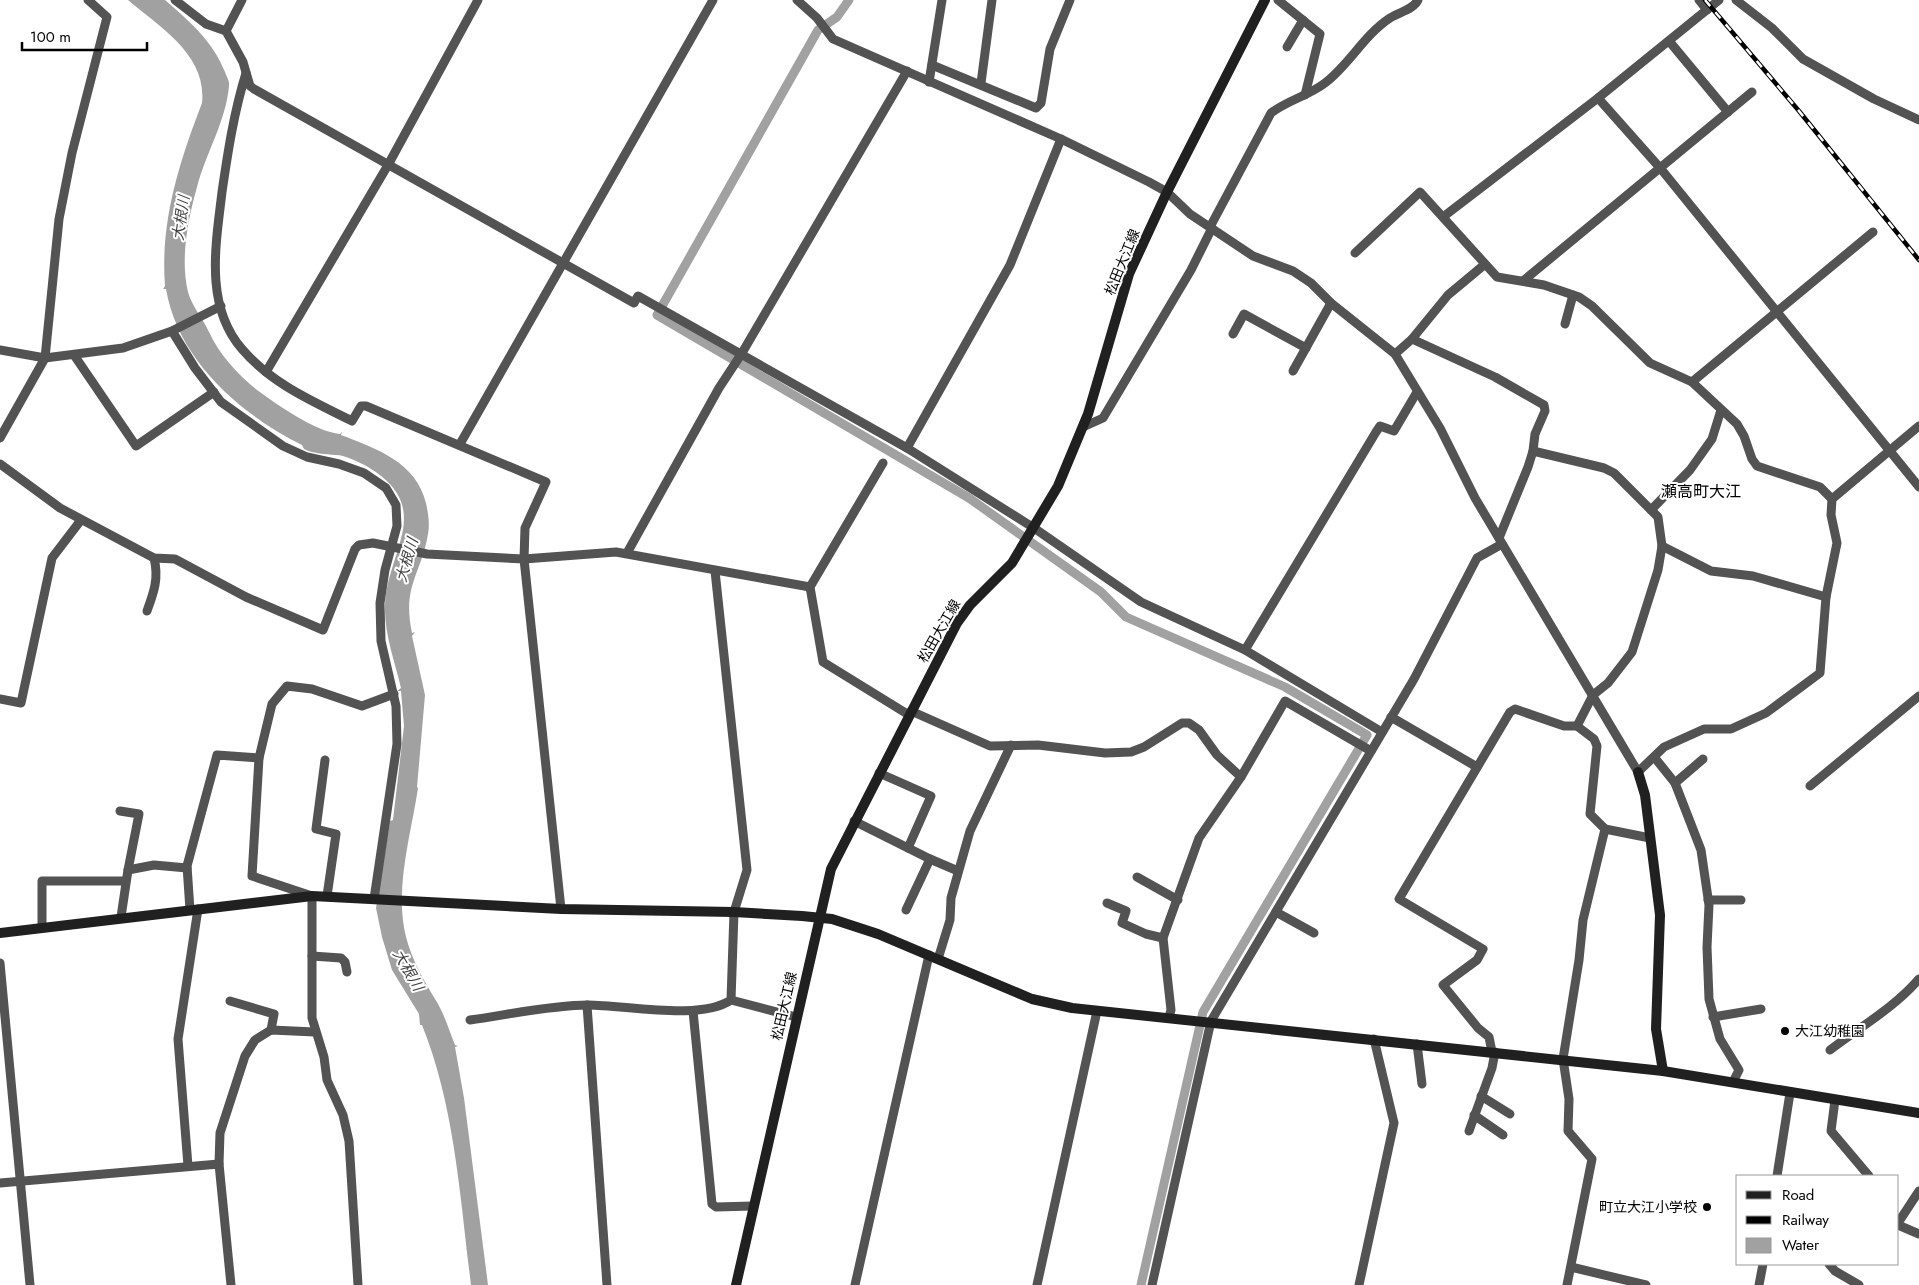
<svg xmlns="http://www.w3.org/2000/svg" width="1919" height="1285" font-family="Jost,'Noto Sans JP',sans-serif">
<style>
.water{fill:#a1a1a1}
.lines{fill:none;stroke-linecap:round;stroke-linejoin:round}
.canal{stroke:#a1a1a1;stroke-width:9}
.street{stroke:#535353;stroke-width:9}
.secondary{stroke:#202020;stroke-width:10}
.rail-casing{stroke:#000;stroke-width:4.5}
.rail{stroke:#fff;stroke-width:2.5;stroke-dasharray:8;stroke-linecap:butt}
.poi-dot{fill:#000;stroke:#fff;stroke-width:2}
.labels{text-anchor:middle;stroke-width:4;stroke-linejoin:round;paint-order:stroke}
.street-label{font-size:14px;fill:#000;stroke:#fff}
.poi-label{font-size:14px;fill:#000;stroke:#fff;text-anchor:start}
.water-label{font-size:15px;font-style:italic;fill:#424242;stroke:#fff}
.quarter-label{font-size:16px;fill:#000;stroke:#fff}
</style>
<rect width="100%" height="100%" fill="#fff"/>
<path class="water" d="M128 0H165C190 22 212 40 225 72 226 76 230 81 229 86 226 121 206 153 197 187 188 219 180 259 188 292 192 307 203 318 209 332 219 354 238 375 257 390 276 404 316 432 340 434L342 432 341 435C377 449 416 462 426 503 428 513 430 523 428 534 421 575 402 586 412 633L415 632 412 636 425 695 417 787 418 788C411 835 394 889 406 937 412 960 423 979 435 999 444 1013 449 1030 455 1045L458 1046 455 1047 464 1098 488 1285H471C460 1198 455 1107 422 1025H420L419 1014 392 970 382 937 376 908 390 821 393 820 404 726 401 691H397L401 688C395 662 384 633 385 606 387 550 436 508 368 467 361 463 345 455 336 455 325 454 314 454 304 449L302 445C240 414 178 360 166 289H163L165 286C160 222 179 163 202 103 207 55 161 28 128 0Z"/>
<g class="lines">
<path class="canal" d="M849 0 837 17 818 30 657 315 969 498 1101 592 1126 617 1285 687 1367 735 1203 1012 1141 1285"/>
<g class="street">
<path d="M175 0 206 24 226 31"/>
<path d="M242 0 226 31 243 62 250 86 254 89 634 303 638 296 907 448 1034 528 1141 602 1245 650 1382 732"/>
<path d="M797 0 817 18 833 39 1061 139 1149 182 1167 192 1190 214 1253 256 1293 271 1311 283 1331 303 1395 354 1440 428 1475 498 1638 772 1664 747 1704 729H1731L1766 713 1820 673 1826 597 1837 543 1831 515 1832 499 1919 426"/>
<path d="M1278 0 1320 34 1305 95"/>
<path d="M1699 0 1707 10"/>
<path d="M1736 0 1772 28 1803 59 1874 99 1919 120"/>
<path d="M1669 41 1728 112"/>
<path d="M1287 47 1303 20"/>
<path d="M932 65 1036 108 1041 103 1050 49 1070 0"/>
<path d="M246 73C234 112 228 151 222 192 216 244 204 305 242 349 272 384 312 401 352 421L361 406H366L546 482 525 528 524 559 561 909"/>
<path d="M929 82 942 0"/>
<path d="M981 83 992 0"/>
<path d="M1598 98 1661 169 1919 487"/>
<path d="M1443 217 1598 98 1719 0"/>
<path d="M1210 227 1271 113C1288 100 1308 96 1325 83 1349 65 1364 35 1390 18 1399 12 1413 10 1418 0"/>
<path d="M1355 253 1420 192 1497 277 1544 285 1579 297 1592 306 1650 363 1692 382 1737 424 1744 436 1752 459 1757 466 1820 487 1832 499"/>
<path d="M1523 281 1752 92"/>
<path d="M1565 324 1573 295"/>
<path d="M172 331 195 368 221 402 283 446 307 457 339 464 364 473 386 488 396 505 397 526 385 570 380 603 381 641 396 706 397 744 374 899"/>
<path d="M1233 334 1244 314 1306 348"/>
<path d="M1412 339 1495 377 1544 405 1545 411 1535 434 1533 451 1528 467 1499 538"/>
<path d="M0 350 45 358 123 348 172 331 221 306"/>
<path d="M1395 354 1412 339 1448 295 1484 265"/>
<path d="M74 355 136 446 214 392"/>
<path d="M1293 371 1331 303"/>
<path d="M266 372 388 165 478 0"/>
<path d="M1692 382 1873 232"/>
<path d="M1083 427 1103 418 1191 270 1212 228"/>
<path d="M0 438 45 358 59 219 72 153 107 17 88 0"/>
<path d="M460 444 713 0"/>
<path d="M907 448 1010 265 1061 139"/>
<path d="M1533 451 1604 468 1614 473 1658 517 1662 546 1658 570 1632 652 1608 683 1593 695 1577 726"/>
<path d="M883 463 810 587 823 662 909 715"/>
<path d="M0 464 60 508 154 558 175 559 246 597 323 630 355 549 359 545 373 543 427 554 524 559 616 552 810 587"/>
<path d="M1651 510 1690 470 1712 439 1721 410"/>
<path d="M1662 546 1711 571 1753 576 1826 597"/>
<path d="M627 553 719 388 742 353 907 71"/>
<path d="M147 611C154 592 159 578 154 558"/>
<path d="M1245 650 1376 432 1380 426 1394 431 1417 392"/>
<path d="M0 699 21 703 52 558 81 520"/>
<path d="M911 711 990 746 1038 745 1105 753 1131 752 1144 747 1182 723H1189L1199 730 1217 755 1241 777"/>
<path d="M1391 717 1477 767"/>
<path d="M1655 758 1675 783 1701 850 1709 905 1707 947 1709 999 1720 1039 1739 1070 1733 1082"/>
<path d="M325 760 316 829 336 834 327 896"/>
<path d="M879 773 931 796 908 848"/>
<path d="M1675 783 1703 759"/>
<path d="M1810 786 1919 696"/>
<path d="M120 811 139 814 128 870"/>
<path d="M854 821 930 859 906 910"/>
<path d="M930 859 958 871"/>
<path d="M1137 877 1178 900"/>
<path d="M1708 900H1741"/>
<path d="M1107 903 1126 911 1122 923 1146 934 1163 938"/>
<path d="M190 910 187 866 217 755 259 758"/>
<path d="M1276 912 1314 933"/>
<path d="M121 917 128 870 154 865 187 868"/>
<path d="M42 928V881H126"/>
<path d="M312 956 341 958 345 962 347 972"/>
<path d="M938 959 950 920 951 898 970 831 1011 745"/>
<path d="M0 963 30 1285"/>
<path d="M731 1000 796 1017"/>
<path d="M230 1001 274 1014 271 1030"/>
<path d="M587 1005 607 1285"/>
<path d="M693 1011 712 1204 716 1207 753 1206"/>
<path d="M1169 1017 1171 1010 1163 938 1199 838 1241 777 1285 701 1371 751"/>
<path d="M1713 1017 1761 1009"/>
<path d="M470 1020C506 1015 552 1005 588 1005 626 1005 700 1021 731 1000L734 912 747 870 715 571"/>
<path d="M1417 1044 1422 1084"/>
<path d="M1830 1050C1860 1027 1894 1008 1919 979"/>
<path d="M1492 1052 1489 1037 1478 1028 1443 985 1477 960 1483 949 1399 899 1510 712 1515 709 1564 726H1577L1594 739 1597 746 1590 814 1605 829"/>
<path d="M1481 1096 1510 1114"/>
<path d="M1835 1100 1831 1131 1869 1176"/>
<path d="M1474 1115 1503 1135"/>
<path d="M1469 1131 1492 1068 1495 1052"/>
<path d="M219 1164 220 1133 245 1056 255 1040 271 1030 315 1032"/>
<path d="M188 1166 178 1039 198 909"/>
<path d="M1777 1176 1790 1093"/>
<path d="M0 1183 219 1164 231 1285"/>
<path d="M1898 1223 1919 1191"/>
<path d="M1898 1225 1919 1234"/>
<path d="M1829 1264 1835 1271 1859 1285"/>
<path d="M1571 1267 1646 1285"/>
<path d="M358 1285 349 1141 343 1115 327 1080 324 1057 312 1018V896L252 876 259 758 272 704 287 686 312 689 362 706 394 694"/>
<path d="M855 1285 929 955"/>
<path d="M1037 1285 1097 1011"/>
<path d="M1152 1285 1211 1021 1414 679 1477 558 1502 544"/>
<path d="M1359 1285 1394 1123 1374 1039"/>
<path d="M1567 1285 1592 1159 1568 1131 1569 1099 1563 1059 1579 960 1583 920 1605 829 1650 838"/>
<path d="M1759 1285 1763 1264"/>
</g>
<g class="secondary">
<path d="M1638 772 1645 795 1660 915 1656 1029 1663 1071"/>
<path d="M0 933 312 896 561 909 734 912 802 916 832 919 878 934 1032 999 1072 1008 1663 1071 1919 1113"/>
<path d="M736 1285 831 869 957 623 970 605 1012 563 1058 486 1088 414 1129 274 1167 192 1265 0"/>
</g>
<defs>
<path id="rail" d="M1705 0 1799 111 1919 260"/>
</defs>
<use href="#rail" class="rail-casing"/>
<use href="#rail" class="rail"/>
</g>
<g class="poi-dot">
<circle cx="1785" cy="1031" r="5"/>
<circle cx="1707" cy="1207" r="5"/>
</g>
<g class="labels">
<g class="street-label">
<text transform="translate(1122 262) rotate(-68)" y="5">松田大江線</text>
<text transform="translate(939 631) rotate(-60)" y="5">松田大江線</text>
<text transform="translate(784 1006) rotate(-77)" y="5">松田大江線</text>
</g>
<g class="poi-label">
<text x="1795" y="1036">大江幼稚園</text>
<text x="1697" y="1212" text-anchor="end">町立大江小学校</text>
</g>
<g class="water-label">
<text transform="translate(181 218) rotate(-82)" y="5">大根川</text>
<text transform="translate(407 560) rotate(-74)" y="5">大根川</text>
<text transform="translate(408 970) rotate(60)" y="5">大根川</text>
</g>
<g class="quarter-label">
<text x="1701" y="497">瀬高町大江</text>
</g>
</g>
<rect x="1736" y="1175" width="162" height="90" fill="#ffffff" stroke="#999999"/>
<rect x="1746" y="1191" width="25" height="8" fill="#202020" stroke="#999999"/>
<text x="1782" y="1200" font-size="15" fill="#000000">Road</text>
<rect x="1746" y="1216" width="25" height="8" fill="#000000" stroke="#999999"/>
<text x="1782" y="1225" font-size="15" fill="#000000">Railway</text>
<rect x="1746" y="1238" width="25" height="15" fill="#a1a1a1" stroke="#999999"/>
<text x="1782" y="1250" font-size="15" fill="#000000">Water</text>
<path d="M22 42v8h125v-8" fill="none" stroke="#000000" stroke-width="2.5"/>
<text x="30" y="42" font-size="15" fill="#000000" stroke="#ffffff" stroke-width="4" paint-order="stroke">100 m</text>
</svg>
